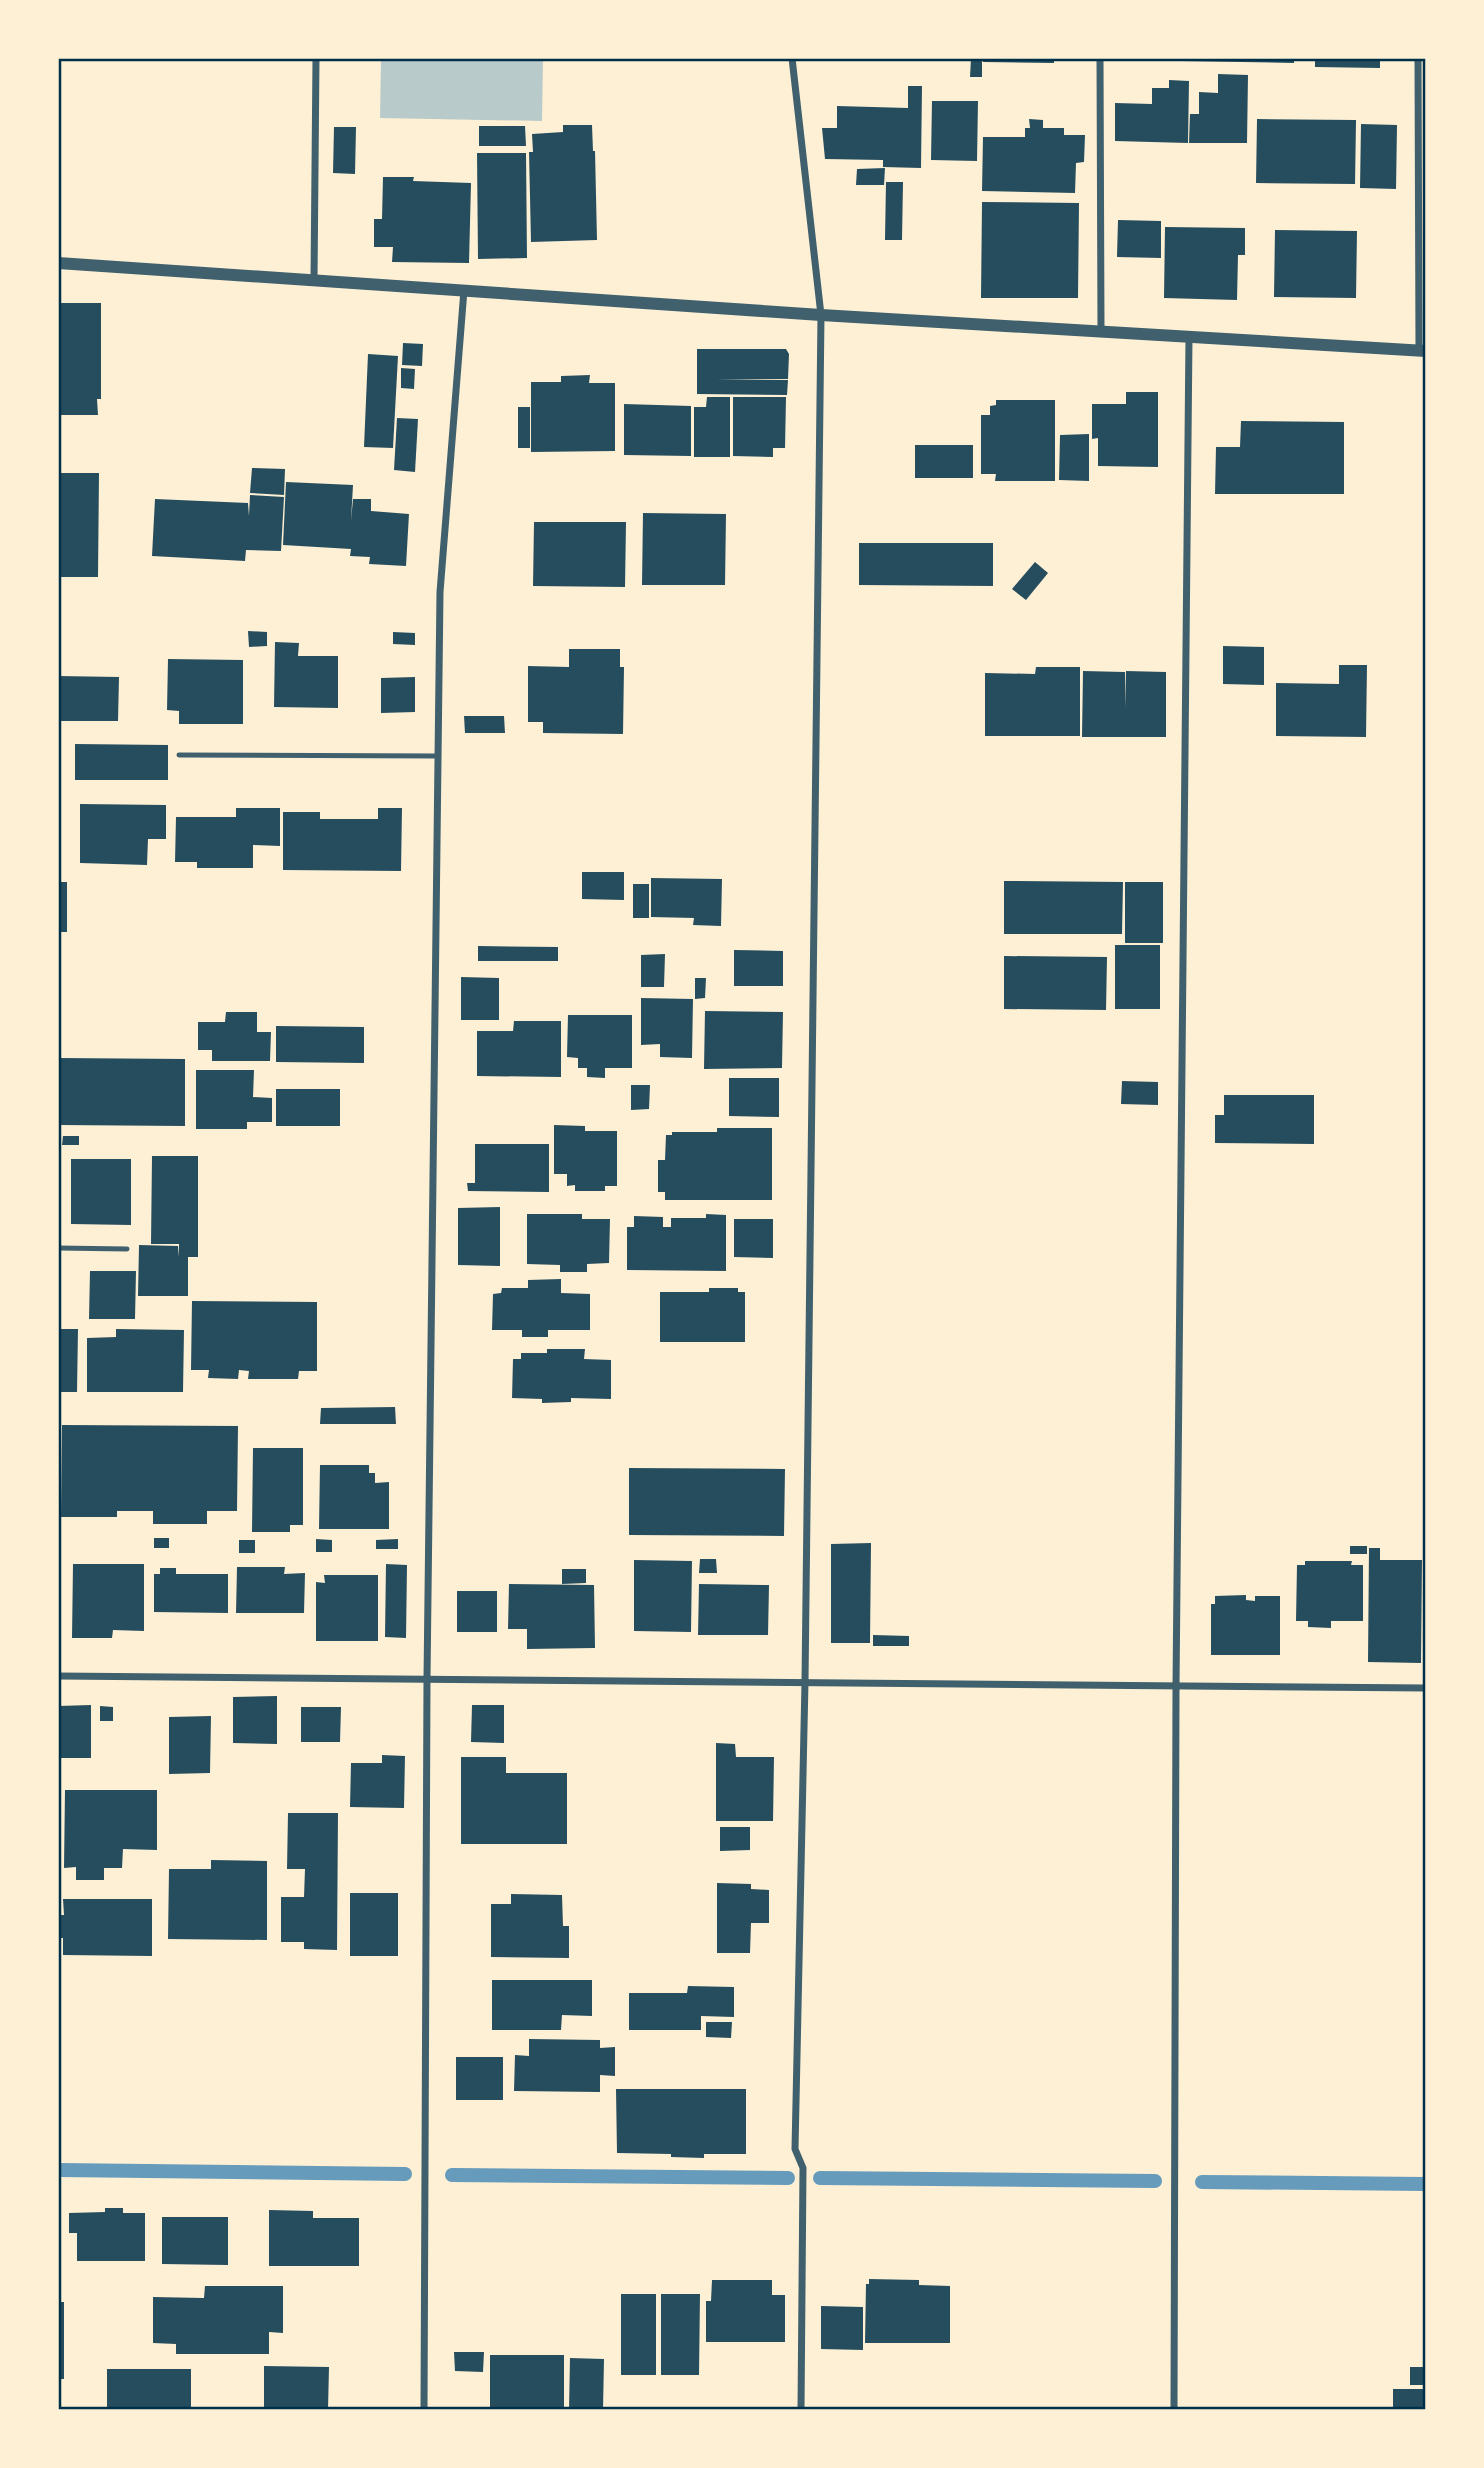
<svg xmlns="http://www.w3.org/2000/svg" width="1484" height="2468" font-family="'Noto Sans',sans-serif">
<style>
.green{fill:#b9caca}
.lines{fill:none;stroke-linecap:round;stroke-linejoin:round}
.stream{stroke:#669bbc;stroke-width:14}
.building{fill:#264d5e}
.service{stroke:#3f606c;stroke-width:5}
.minor{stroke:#3f606c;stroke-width:7}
.tertiary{stroke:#3f606c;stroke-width:12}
.neatline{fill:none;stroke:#003049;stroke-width:2.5}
</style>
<rect width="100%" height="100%" fill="#fdf0d5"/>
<path class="green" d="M381 58H543L542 121 380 118Z"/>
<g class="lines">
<g class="stream">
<path d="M58 2170 405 2174"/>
<path d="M452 2175 788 2178"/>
<path d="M820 2178 1155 2181"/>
<path d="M1202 2182 1426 2184"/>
</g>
</g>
<g class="building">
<path d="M971 58H982V77H970Z"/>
<path d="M983 58H1054V63L983 62Z"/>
<path d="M1121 58H1294V63L1121 60Z"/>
<path d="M1315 58H1380V68L1315 67Z"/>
<path d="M1218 74 1248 75 1247 143H1189L1190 114H1199V92L1218 93Z"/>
<path d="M1169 80 1189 81 1188 143 1115 141V103L1152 104V88H1169Z"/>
<path d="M908 86H922L921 168 883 167V160L825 159 822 128H837V106L908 108Z"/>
<path d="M932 101H978L977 161 931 160Z"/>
<path d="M1029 119 1043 120V128H1064V135H1085L1084 162 1076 163 1075 193 982 191 983 137H1025V128H1030Z"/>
<path d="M1257 119 1356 120 1355 184 1256 183Z"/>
<path d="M1361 124 1397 125 1396 189 1360 188Z"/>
<path d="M563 125H592L593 151H595L597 240 531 242 529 152H533L532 134 563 132Z"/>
<path d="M479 126H525L526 146H479Z"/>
<path d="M334 127H356L355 174 333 173Z"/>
<path d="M477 153H526L527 258 478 259Z"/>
<path d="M885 168 884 185H856L857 169Z"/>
<path d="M383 177H414L413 181 471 183 469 263 392 262 393 247H374V219H382Z"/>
<path d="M886 182H903L902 240H885Z"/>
<path d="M982 202 1079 203 1078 298H981Z"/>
<path d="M1118 220 1161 221V258L1117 257Z"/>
<path d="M1165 227 1245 228V255H1238L1237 300 1164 298Z"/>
<path d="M1275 230 1357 231 1356 298 1274 297Z"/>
<path d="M58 303H101V399H97L98 415H58Z"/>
<path d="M403 343 423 344 422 366 402 365Z"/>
<path d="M697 349H786L789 354 788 379 716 380H788L787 395 697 394Z"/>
<path d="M368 354 398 356 393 448 364 447Z"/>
<path d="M401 368 415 369 414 389 401 388Z"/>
<path d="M590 375 589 383H615V451L531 452V382H561V376Z"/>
<path d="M1126 392H1158V467L1098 466V438L1092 439V404H1126Z"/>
<path d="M707 397H730V457H694V407H706Z"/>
<path d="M733 397H786L785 448H773V457L733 456Z"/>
<path d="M996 400H1055V481H995L996 474H981V415H990V406L996 405Z"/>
<path d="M624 404 691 406V456L624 455Z"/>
<rect x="518" y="407" width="12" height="41"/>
<path d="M397 418 418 419 415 472 394 470Z"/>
<path d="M1241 421 1344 422V494H1215L1216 447H1240Z"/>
<path d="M1089 434V481L1059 480 1060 435Z"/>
<rect x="915" y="445" width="58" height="33"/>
<path d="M252 468 285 469 284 495 250 493Z"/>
<path d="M58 473H99L98 577H58Z"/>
<path d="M286 482 353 485 351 521 353 499H371V511L409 514 406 566 369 564 370 557 350 556 351 549 283 545Z"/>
<path d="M250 495 284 497 281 551 246 550 245 561 152 556 155 499 248 503 249 516Z"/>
<path d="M643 513 726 514 725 585H642Z"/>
<path d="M534 522H626L625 587 533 586Z"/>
<path d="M859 543H993V586L859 585Z"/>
<path d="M1035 562 1048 573 1026 600 1012 589Z"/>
<path d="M248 631 267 632V646L249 647Z"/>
<path d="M393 632 415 633V645L393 644Z"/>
<path d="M275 642 299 643 298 656H338V708L274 707Z"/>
<path d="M1223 646 1264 647V685L1223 684Z"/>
<path d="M569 649H620V667H624L623 734 543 733V722H528V666L569 667Z"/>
<path d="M168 659 243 660V724H179V711L167 710Z"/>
<path d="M1339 665H1367L1366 737 1276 736V683L1339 684Z"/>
<path d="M1036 667H1080V736H985V673L1035 674Z"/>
<path d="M1083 671 1125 672V708L1126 671 1166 672V737H1082Z"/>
<path d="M58 676 119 677 118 721H58Z"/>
<path d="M415 677V712L381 713V678Z"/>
<path d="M464 716H504L505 733H465Z"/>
<path d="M75 744 168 745V780H75Z"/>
<path d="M80 804 166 805V839H148L147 865 80 863Z"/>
<path d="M236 808H280V846L253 845V868H197V862H175L176 817H236Z"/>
<path d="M378 808H402L401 871 283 870V812H320V819H378Z"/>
<path d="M582 872H624V900L582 899Z"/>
<path d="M651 878 722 879 721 926 693 925 694 918 651 917Z"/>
<path d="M1004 881 1123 882 1122 934H1004Z"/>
<rect x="58" y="882" width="9" height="50"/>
<rect x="1125" y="882" width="38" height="61"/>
<rect x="633" y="884" width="16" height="34"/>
<rect x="1115" y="945" width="45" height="64"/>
<path d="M478 946 558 947V961H478Z"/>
<path d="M734 950 783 951V986H734Z"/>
<path d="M665 954 664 987H641V955Z"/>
<path d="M1004 956 1107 957 1106 1010 1004 1009Z"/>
<path d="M461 977 499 978V1020H461Z"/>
<path d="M695 978H706L705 998 695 999Z"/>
<path d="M641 998 693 999 692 1058 660 1057V1044L641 1045Z"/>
<path d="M705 1011 783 1012 782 1068 704 1069Z"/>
<path d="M226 1012H257V1032H271L270 1061H212V1050H198V1022H225Z"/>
<path d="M568 1015H632V1068H605V1078L587 1077V1068H578V1058L567 1057Z"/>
<path d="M514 1021H561V1077L477 1076V1031H513Z"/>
<path d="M276 1026 364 1027V1063L276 1062Z"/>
<path d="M59 1058 185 1059V1126L59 1125Z"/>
<path d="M196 1070H254L253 1097 272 1098V1122H247V1129H196Z"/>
<path d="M729 1078H779V1117L729 1116Z"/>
<path d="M1122 1081 1158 1082V1105L1121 1104Z"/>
<path d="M631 1085H650L649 1109 631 1110Z"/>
<rect x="276" y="1089" width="64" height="37"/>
<path d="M1224 1095H1314V1144L1215 1143V1115H1224Z"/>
<path d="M554 1125 585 1126V1131H617V1186H605V1191H575V1185L567 1186V1174H554Z"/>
<path d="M717 1128H772V1200H665V1192H658V1160H665L666 1135H672V1132H717Z"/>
<path d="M63 1136H79V1145H62Z"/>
<path d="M475 1144H549V1192L468 1191 467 1183H475Z"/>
<path d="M152 1156H198V1257H188V1296H138L139 1245 178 1246 179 1257V1244H151Z"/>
<path d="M71 1159H131V1225L71 1224Z"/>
<path d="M500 1207V1266L458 1265V1208Z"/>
<path d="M527 1214H582V1219H610L609 1263 587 1264V1272H560V1265L527 1264Z"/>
<path d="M706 1214 726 1215V1271L627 1270V1227H634V1216L663 1217V1227H671V1218H706Z"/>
<path d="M734 1219H773V1258L734 1257Z"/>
<path d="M90 1271H136L135 1319H89Z"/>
<path d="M561 1279V1293L590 1294V1330H548V1337H522V1330H492L493 1294 501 1293 502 1288H528V1280Z"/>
<path d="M709 1288H738V1292H745V1342H660V1292H709Z"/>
<path d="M192 1301 317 1302V1371H299L298 1379H248L249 1371 239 1370 238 1379 208 1378 209 1370H191Z"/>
<path d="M58 1329H78L77 1392H58Z"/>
<path d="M116 1329 184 1330 183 1392H87V1338L116 1337Z"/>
<path d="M547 1349H585L584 1359 611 1360V1399L571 1398V1402L542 1403V1399L512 1398 513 1359H521V1353H547Z"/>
<path d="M395 1407 396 1424H320L321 1408Z"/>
<path d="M62 1425 238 1426 237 1511H207V1524H153V1511H117V1517H61Z"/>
<path d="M253 1448H303V1525H290V1532H252Z"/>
<path d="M320 1465H369V1473H375V1483L389 1482V1529H319Z"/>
<path d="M629 1468 785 1469 784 1536 629 1535Z"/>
<rect x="154" y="1538" width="15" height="10"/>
<path d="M316 1539 332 1540V1552H316Z"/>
<path d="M398 1539V1549H376V1540Z"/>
<rect x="239" y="1540" width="16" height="13"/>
<path d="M871 1543 870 1643H831V1544Z"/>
<rect x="1350" y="1546" width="17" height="8"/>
<path d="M1369 1548H1380V1560H1422L1421 1663 1368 1662Z"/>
<path d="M700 1559H716L717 1573H699Z"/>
<path d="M634 1560 692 1561 691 1632 634 1631Z"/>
<path d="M1305 1561H1352L1351 1565H1363V1621H1331V1628L1308 1627V1621H1296L1297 1565H1305Z"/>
<path d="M73 1564H144V1631L113 1630 112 1638H72Z"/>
<path d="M386 1564 407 1565 406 1638 385 1637Z"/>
<path d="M237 1567H285L284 1574 305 1573 304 1613H236Z"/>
<path d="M160 1568H176V1574H228V1613L154 1612V1574H160Z"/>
<path d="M562 1569H586V1583L562 1584Z"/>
<path d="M324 1575H378V1641H316V1582L325 1583Z"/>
<path d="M509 1584 594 1585 595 1648 527 1649V1629H508Z"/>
<path d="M699 1584 769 1585 768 1635H698Z"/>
<rect x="457" y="1591" width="40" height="41"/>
<path d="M1246 1595V1600L1255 1601V1596H1280V1655H1211V1604H1215V1596Z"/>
<path d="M873 1635 909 1636V1646H873Z"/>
<path d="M277 1696V1744L233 1743V1697Z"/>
<path d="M91 1705V1758H58V1706Z"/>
<path d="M472 1705H504V1743L471 1742Z"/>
<path d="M100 1706 113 1707V1721H100Z"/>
<path d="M301 1707H341L340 1742H301Z"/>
<path d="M211 1716 210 1773 169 1774V1717Z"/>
<path d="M716 1743 735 1744 736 1757H774L773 1821H716Z"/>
<path d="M382 1755 405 1756 404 1808 350 1807 351 1763H382Z"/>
<path d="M461 1757H506V1773H567V1844H461Z"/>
<path d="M65 1790H157V1850L123 1849 122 1868H104V1880H76V1867L64 1868Z"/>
<path d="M288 1813H338L337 1950 304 1949V1942H281V1897H304L305 1869H287Z"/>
<path d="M720 1827H750V1850L720 1851Z"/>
<path d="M211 1860 267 1861V1940L168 1939 169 1869H211Z"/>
<path d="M717 1883 751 1884V1889L769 1890V1923H751L750 1953H717Z"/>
<rect x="350" y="1893" width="48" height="63"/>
<path d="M511 1894 562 1895 563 1926H569V1958L491 1957V1904H511Z"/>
<path d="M63 1899H152V1956L63 1955V1938H58V1915H64Z"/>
<path d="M492 1980H592V2016L562 2015 561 2030H492Z"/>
<path d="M688 1986 734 1987V2017L701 2016V2030H629V1993H687Z"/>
<path d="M706 2022H732L731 2038 706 2037Z"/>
<path d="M529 2039 600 2040V2048L615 2047V2076L600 2075V2092L514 2091 515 2055 529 2056Z"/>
<rect x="456" y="2057" width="47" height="43"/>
<path d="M616 2089H746V2154H704V2158L671 2157V2154L617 2153Z"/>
<path d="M105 2208H123V2213H145V2261H77V2233H69V2213L105 2212Z"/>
<path d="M269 2210 313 2211V2218H359V2266H269Z"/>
<path d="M162 2217H228V2265L162 2264Z"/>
<rect x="58" y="2225" width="3" height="42"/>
<path d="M869 2279 919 2280V2285L950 2286V2343H865L866 2284H869Z"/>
<path d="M712 2280H772V2295H785V2342H706V2301H711Z"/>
<path d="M205 2286H283V2333L269 2332V2354H176V2344L153 2343V2297L204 2298Z"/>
<rect x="621" y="2294" width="35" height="81"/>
<path d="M661 2294H700L699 2375H661Z"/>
<rect x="58" y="2302" width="6" height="77"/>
<path d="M821 2306 863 2307V2350L821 2349Z"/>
<path d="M454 2352H484L483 2372 455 2371Z"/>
<rect x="490" y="2355" width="74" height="55"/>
<path d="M570 2358 604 2359 603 2410H569Z"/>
<path d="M264 2366 329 2367 328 2410H264Z"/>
<rect x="1410" y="2367" width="16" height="18"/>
<rect x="107" y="2369" width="84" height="41"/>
<rect x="1393" y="2389" width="33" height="21"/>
</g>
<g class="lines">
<g class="service">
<path d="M179 755 438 756"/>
<path d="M58 1248 127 1249"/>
</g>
<g class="minor">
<path d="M792 58 821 315 805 1682 795 2149 803 2168 801 2410"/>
<path d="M1100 58 1101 331"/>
<path d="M1418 58 1419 351"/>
<path d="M314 280 316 58"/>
<path d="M58 1676 1426 1688"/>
<path d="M424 2410 427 1679 440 592 464 290"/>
<path d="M1174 2410 1176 1686 1189 337"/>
</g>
<path class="tertiary" d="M58 263 821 315 1426 351"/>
</g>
<rect width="1484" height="2468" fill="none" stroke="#fdf0d5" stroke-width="119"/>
<rect x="60" y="60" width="1364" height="2348" class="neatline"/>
</svg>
